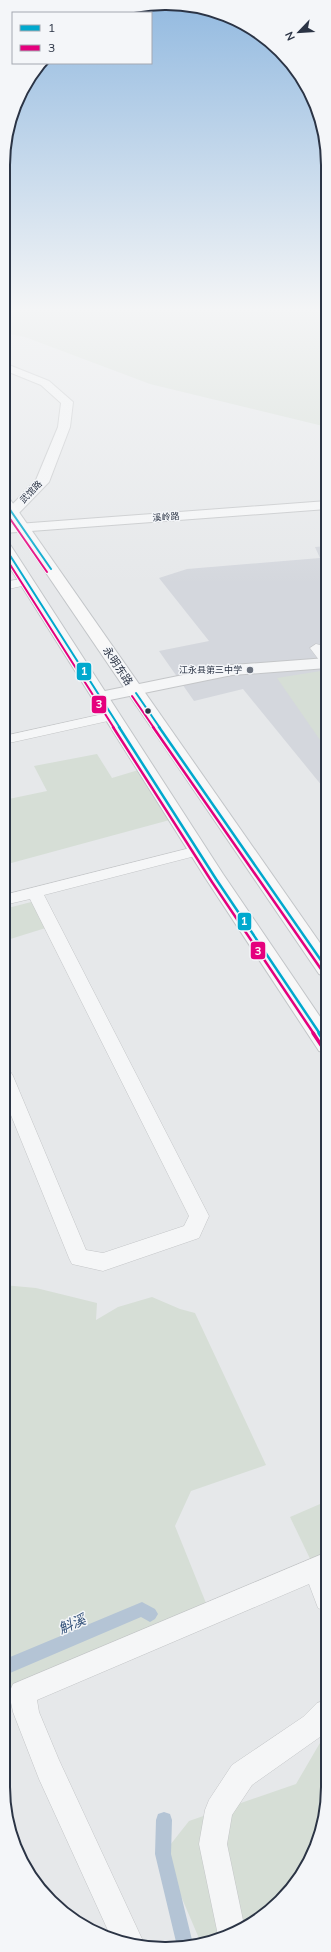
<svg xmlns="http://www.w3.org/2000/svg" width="331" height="1952" font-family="Mulish,'Noto Sans SC',sans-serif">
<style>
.built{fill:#d4d7dd}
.green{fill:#d6ded6}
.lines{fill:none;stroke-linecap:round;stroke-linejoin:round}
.stream{fill:#b4c4d5;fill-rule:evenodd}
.service-casing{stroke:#c4c6c8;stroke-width:1}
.minor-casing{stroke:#c4c6c8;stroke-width:2}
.tertiary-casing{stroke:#c4c6c8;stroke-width:2}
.primary-casing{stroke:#c2c5c8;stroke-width:2}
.service{fill:#f5f6f7;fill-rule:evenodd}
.minor{fill:#f5f6f7;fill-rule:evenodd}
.tertiary{fill:#f5f6f7;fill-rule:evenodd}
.primary{fill:#f8f8f8;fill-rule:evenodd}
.bus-1-far2-casing{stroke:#f4f6f9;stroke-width:4}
.bus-1-far1-casing{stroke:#f4f6f9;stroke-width:5}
.bus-1-casing{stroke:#f4f6f9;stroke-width:6}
.bus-2-far2-casing{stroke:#f4f6f9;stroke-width:4}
.bus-2-far1-casing{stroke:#f4f6f9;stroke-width:5}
.bus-2-casing{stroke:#f4f6f9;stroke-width:6}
.bus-1-far2{stroke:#00a9ce;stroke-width:2}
.bus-1-far1{stroke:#00a9ce;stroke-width:2.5}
.bus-1{stroke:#00a9ce;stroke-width:3.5}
.bus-2-far2{stroke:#e5007d;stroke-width:2}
.bus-2-far1{stroke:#e5007d;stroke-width:2.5}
.bus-2{stroke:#e5007d;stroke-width:3.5}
.poi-dot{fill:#6c737f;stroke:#f4f6f9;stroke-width:1.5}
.bus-dot{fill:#2b3445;stroke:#f4f6f9;stroke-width:1.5}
.labels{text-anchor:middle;stroke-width:3;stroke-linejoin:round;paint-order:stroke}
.far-street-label{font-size:9px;fill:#2b3445;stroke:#f4f6f9}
.far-poi-label{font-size:9px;fill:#2b3445;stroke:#f4f6f9;text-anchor:end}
.street-label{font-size:11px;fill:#2b3445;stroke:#f4f6f9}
.near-water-label{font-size:14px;font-style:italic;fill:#34527a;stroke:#f4f6f9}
.rim{fill:none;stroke:#2b3445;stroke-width:2}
.line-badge{stroke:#f4f6f9;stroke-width:1.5}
.badge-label{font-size:11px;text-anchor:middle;font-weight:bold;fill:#fff}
</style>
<rect width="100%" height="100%" fill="#e6e8ea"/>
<path class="built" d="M327 546V792L243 689 194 701 159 651 209 641 159 578 187 569 320 558 315 547Z"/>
<g class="green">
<path d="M4 310H328L327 427 150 384 25 337 4 333Z"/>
<path d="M327 670V750L277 678Z"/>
<path d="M97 754 112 778 145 768 177 818 4 865V800L47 791 34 766Z"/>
<path d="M39 900 52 926 4 941V909Z"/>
<path d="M3 1285 36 1288 97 1303 96 1320 118 1307 152 1297 180 1309 195 1313 266 1465 191 1491 175 1526 210 1613 3 1701Z"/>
<path d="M327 1501V1564L315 1569 290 1517Z"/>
<path d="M327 1727V1807L311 1859 272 1909 218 1940 201 1943 163 1854 189 1821 296 1784 324 1736Z"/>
</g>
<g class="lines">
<g class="stream">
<path d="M142 1602 155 1609 158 1614 155 1619 150 1622 141 1617 3 1676V1660Z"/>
<path d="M164 1812 170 1814 172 1820 171 1854 193 1944 177 1946 155 1854 156 1820 158 1814Z"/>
</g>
<defs>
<g id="service">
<path d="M27 578 31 580 33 582 31 584 4 590V582Z"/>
<path d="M316 644 320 645 327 653V665L322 664 310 648Z"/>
<path d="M112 712 117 713 119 716 117 719 9 743 4 742V736Z"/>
<path d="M198 846 203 848 206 851 203 854 44 895 209 1216 199 1238 103 1271 72 1264 69 1258 4 1098V1069L10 1071 13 1076 86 1250 103 1253 184 1226 189 1216 30 899 4 905V895Z"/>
<path d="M327 1552V1612L318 1608 309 1584 37 1700 39 1712 59 1760 143 1941 141 1945 111 1937 39 1779 13 1712 9 1693 13 1684Z"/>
<path d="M327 1700V1732L252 1785 232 1815 227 1844 244 1925 219 1940 199 1844 205 1810 209 1800 232 1765 303 1717 317 1703Z"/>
</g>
<g id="minor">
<path d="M4 363 49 381 73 402 70 427 49 482 17 515H7L5 512 36 480 58 427 61 403 41 385 4 370Z"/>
<path d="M327 658V668L232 675 100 702 94 701 91 697 94 693 100 692 232 665Z"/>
</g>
<path id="tertiary" d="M327 501V509L4 533V525Z"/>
<g id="primary">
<path d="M4 497 9 498 327 953V977L319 974 4 511Z"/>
<path d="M4 542 9 543 11 546 223 874 327 1027V1053L319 1051 206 879 4 558Z"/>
</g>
</defs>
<use href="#service" class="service-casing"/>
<use href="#minor" class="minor-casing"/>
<use href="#tertiary" class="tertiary-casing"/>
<use href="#primary" class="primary-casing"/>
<use href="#service" class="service"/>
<use href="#minor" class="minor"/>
<use href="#tertiary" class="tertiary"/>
<use href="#primary" class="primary"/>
<defs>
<g id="bus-1-far2">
<path d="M4 501 51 569"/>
<path d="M4 546 120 728"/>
<path d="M136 693 160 728"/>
</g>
<g id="bus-1-far1">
<path d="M119 727 216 879 320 1034"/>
<path d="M159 727 327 969"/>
</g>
<path id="bus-1" d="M319 1033 327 1045"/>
<g id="bus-2-far2">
<path d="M4 510 47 572"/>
<path d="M4 555 114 728"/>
<path d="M132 696 154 728"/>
</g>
<g id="bus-2-far1">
<path d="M113 727 212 882 314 1034"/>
<path d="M153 727 323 972"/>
</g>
<path id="bus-2" d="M313 1033 323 1048"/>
</defs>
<use href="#bus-1-far2" class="bus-1-far2-casing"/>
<use href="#bus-1-far1" class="bus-1-far1-casing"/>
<use href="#bus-1" class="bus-1-casing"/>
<use href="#bus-2-far2" class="bus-2-far2-casing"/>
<use href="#bus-2-far1" class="bus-2-far1-casing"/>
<use href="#bus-2" class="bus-2-casing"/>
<use href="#bus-1-far2" class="bus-1-far2"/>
<use href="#bus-1-far1" class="bus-1-far1"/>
<use href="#bus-1" class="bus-1"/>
<use href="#bus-2-far2" class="bus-2-far2"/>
<use href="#bus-2-far1" class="bus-2-far1"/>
<use href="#bus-2" class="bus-2"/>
</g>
<linearGradient id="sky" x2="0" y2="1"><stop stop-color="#93bae0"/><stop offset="0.53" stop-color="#f4f5f6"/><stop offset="1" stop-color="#f4f5f6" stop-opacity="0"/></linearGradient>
<rect width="331" height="584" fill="url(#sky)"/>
<circle class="poi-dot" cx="250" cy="670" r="4"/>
<circle class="bus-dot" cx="148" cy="711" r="3.5"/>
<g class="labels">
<g class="far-street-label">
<text transform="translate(31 492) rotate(-46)" y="3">武馆路</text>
<text transform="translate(166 517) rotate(-4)" y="3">溪岭路</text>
</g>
<g class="far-poi-label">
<text x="242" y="673">江永县第三中学</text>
</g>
<g class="street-label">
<text transform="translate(118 666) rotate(56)" y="4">永明东路</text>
</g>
<g class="near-water-label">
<text transform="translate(72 1624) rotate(-23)" y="5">斛溪</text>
</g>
</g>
<path d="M0 0H331V1952H0ZM165 10H166A155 155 0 0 1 321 165V1787A155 155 0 0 1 166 1942H165A155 155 0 0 1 10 1787V165A155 155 0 0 1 165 10Z" fill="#f4f6f9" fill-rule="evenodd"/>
<path class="rim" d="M165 10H166A155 155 0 0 1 321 165V1787A155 155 0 0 1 166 1942H165A155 155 0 0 1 10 1787V165A155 155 0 0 1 165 10Z"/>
<g class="line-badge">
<rect x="76" y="662" width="16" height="19" rx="4" fill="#00a9ce"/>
<rect x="91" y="695" width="16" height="19" rx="4" fill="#e5007d"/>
<rect x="237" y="912" width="15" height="19" rx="4" fill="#00a9ce"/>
<rect x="250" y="941" width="16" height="19" rx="4" fill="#e5007d"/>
</g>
<g class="badge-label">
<text x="84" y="675">1</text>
<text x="99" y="708">3</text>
<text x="244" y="925">1</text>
<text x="258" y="955">3</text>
</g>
<rect x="12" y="12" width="140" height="52" fill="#f4f6f9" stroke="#a4a8b1"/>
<rect x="20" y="25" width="20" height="6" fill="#00a9ce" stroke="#a4a8b1"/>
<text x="48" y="32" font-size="12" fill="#2b3445">1</text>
<rect x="20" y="45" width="20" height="6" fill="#e5007d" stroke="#a4a8b1"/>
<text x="48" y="52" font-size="12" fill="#2b3445">3</text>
<g transform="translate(299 32) rotate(245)" stroke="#f4f6f9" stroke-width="3" paint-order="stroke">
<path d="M0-3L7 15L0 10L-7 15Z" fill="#2b3445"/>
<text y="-6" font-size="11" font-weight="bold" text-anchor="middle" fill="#2b3445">N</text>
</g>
</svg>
